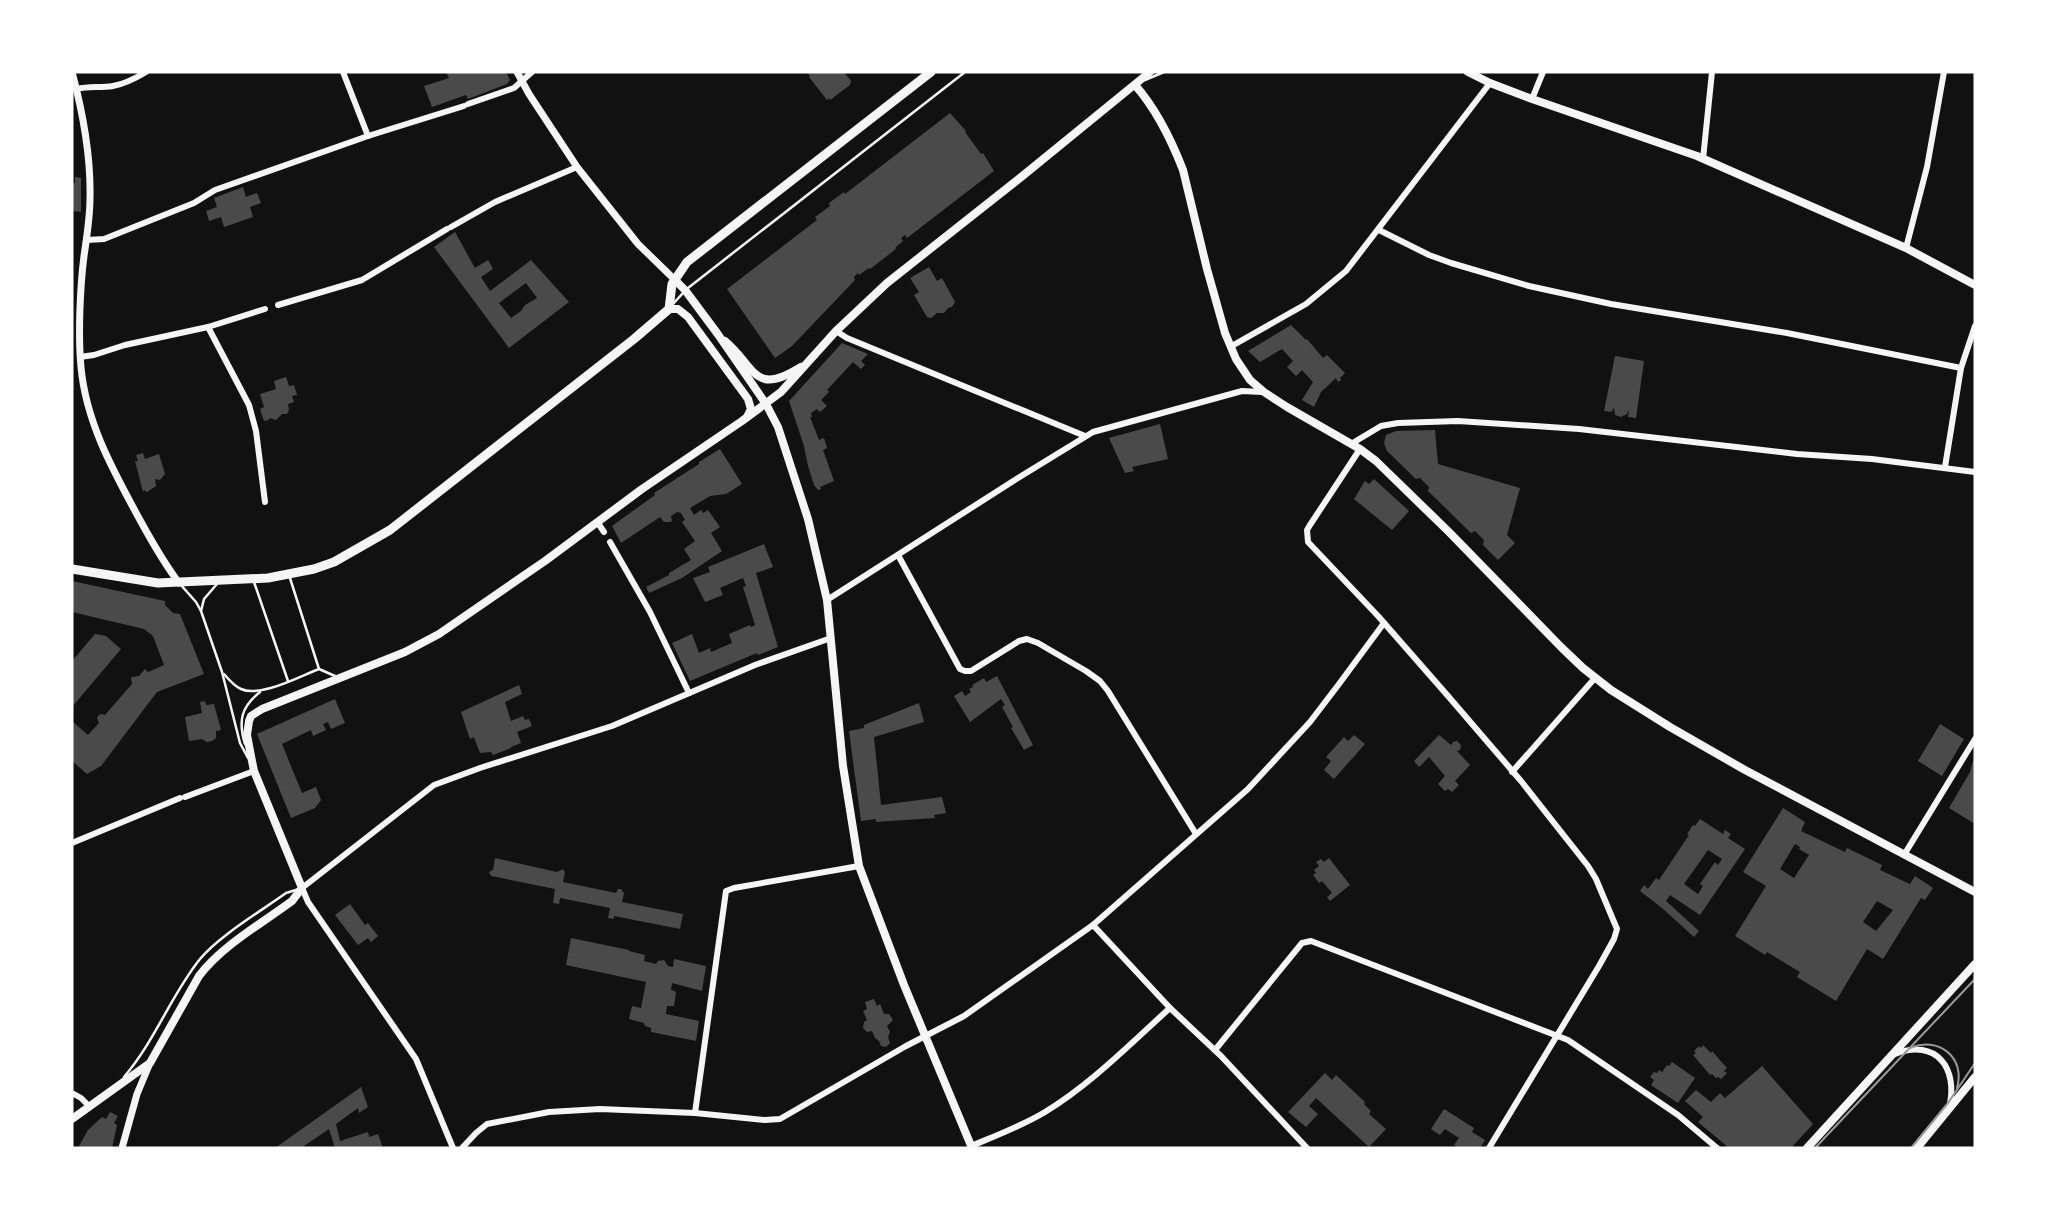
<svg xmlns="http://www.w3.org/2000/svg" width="2047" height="1220" font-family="'DejaVu Sans',sans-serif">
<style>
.building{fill:#4a4a4a;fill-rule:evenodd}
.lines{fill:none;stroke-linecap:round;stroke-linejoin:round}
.service{stroke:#f5f5f5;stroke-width:2.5}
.minor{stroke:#f5f5f5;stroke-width:6}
.tertiary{stroke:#f5f5f5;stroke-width:7}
.secondary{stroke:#f5f5f5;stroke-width:8}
.primary{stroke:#f5f5f5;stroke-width:9}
.tram{stroke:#9a9a9a;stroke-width:2}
</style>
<rect width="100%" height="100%" fill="#111"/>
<g class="building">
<path d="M446 72H506L510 80 507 84 468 99 466 95 432 107 424 86 449 78Z"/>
<path d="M807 72H844L851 81 850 85 830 100 829 98 827 100 809 77 810 76Z"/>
<path d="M950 113 966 131 965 132 981 154 983 153 994 171 907 238 905 235 901 238 903 241 895 248 896 249 870 269 869 268 859 275 858 273 854 277 855 280 792 346 775 358 727 289 817 220 815 217 830 206 829 203 844 192 845 194Z"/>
<path d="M75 177 81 178V212L72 211V183H75Z"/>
<path d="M243 187 246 197 257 193 261 203 250 207 253 217 224 227 221 217 209 221 206 211 217 207 214 198Z"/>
<path d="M455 232 475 268 488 260 493 269 481 277 490 291 531 260 569 302 509 348 434 247ZM526 283 537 298 525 305 521 311 511 318 499 303Z"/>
<path d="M929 267 937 281 942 278 955 302 952 307 948 308 944 313H937L931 318 927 317 914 295 919 292 910 278Z"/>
<path d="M1291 325 1306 340 1307 339 1323 358 1327 355 1345 373 1340 378 1341 380 1338 382 1336 378 1321 392 1314 407 1302 400 1313 382 1302 370 1296 376 1287 367 1293 361 1282 349 1260 362 1248 351Z"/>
<path d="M842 343 868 354 861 361 865 365 861 369 853 362 827 390 829 392 821 400 827 406 820 412 817 409 811 413 812 417H810L819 440 824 438 827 448 823 450 834 481 820 487 821 489 818 490 814 485 808 466 804 446 789 401Z"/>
<path d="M1615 356 1644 361 1636 418 1628 417 1629 409 1627 414 1621 417 1615 415 1614 408 1611 412 1604 411Z"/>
<path d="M286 377 289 386 294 385 297 395 292 396 294 402 288 404 289 410 287 414H282L276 420 269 418V420L264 421 260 409 264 407 260 394 276 389 274 381Z"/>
<path d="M1160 424 1168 459 1132 467 1134 471 1125 473 1109 438Z"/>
<path d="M1435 430 1438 464 1520 488 1507 535 1515 543 1498 560 1483 545 1484 540 1475 531 1471 533 1428 491 1429 487 1420 478 1416 479 1387 451 1384 443 1386 435 1396 431Z"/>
<path d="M720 449 742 484 726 494 710 496 690 508 694 515 701 510 703 513 708 510 720 527 711 533 722 551 682 578 649 593 646 587 669 575V573L691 560 684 549 695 541 682 522 685 520 681 513 677 512 671 516 672 521 670 522H664L660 517 621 543 612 526 655 495 654 493 699 464V462Z"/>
<path d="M143 453 145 459 159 454 165 474 160 480 155 479 156 486 147 492 144 490 143 492 135 461H138L136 455Z"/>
<path d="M1374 479 1409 511 1392 530 1354 499 1365 481 1369 484Z"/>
<path d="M764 544 773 567 756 573 778 647 758 655 757 653 690 681 672 643 692 634 699 653 710 648 711 652 732 643 729 634 750 625 751 627 755 625 743 587 746 586 743 578 720 588 723 595 705 602 693 578 710 572 708 567Z"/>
<path d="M72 581 165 601V605L173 613 180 614 204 674 157 692 101 766 87 774 72 761V721L88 735 99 723 97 718 98 716 101 714 105 715 132 684 131 677 139 676 145 669 148 672 164 665 153 636 144 629 72 612Z"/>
<path d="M95 634 106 636 121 649 72 707V661Z"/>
<path d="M997 676 1033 745 1024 750 1011 728 1013 727 1002 707 1005 705 1001 699 970 722 954 696 962 691 965 696 971 692 969 689 973 687 972 685 984 678 986 682Z"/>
<path d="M519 685 522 694 505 702 511 721 523 716 525 720 529 719 532 726 517 732 521 743 511 747V748L493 755 491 752 480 753 474 737 470 739 461 712Z"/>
<path d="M335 699 345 723 331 729 328 722 323 724 326 730 313 736 311 730 282 744 302 793 316 787 321 800 315 808 291 818 257 734Z"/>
<path d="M205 701 206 705 214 704 221 730 216 731V738L212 741 207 742 202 739 189 741 185 717 202 713 200 702Z"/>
<path d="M919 703 924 722 874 737 881 805 942 797 946 813 934 815 935 818 876 822V819L861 821 849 731 864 728V725Z"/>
<path d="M1940 724 1964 739 1942 776 1918 761Z"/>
<path d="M1354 735 1365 744 1334 779 1324 770 1331 761 1326 757 1344 737 1348 741Z"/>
<path d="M1439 735 1451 745 1453 742 1457 741 1461 745 1460 750 1457 751 1470 765 1455 781 1459 785 1452 792 1448 789 1445 791 1438 784 1445 776 1429 757 1419 767 1414 761Z"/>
<path d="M1975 753V824L1949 808 1970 772Z"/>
<path d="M1783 808 1805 822 1801 831 1845 852 1847 848 1882 865 1880 870 1910 884 1915 876 1933 888 1925 900 1921 898 1883 959 1867 949 1836 1001 1797 977 1800 972 1767 952 1765 955 1735 936 1766 886 1743 872ZM1795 844 1800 847 1799 849 1809 855 1794 878 1780 869ZM1877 901 1893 910 1876 931 1863 922Z"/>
<path d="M1700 819 1723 834 1725 830 1731 834 1728 838 1745 849 1700 915 1670 895 1666 901 1699 931 1694 937 1662 908 1640 891 1644 885 1648 889 1656 878 1659 880 1689 835 1687 834 1693 825 1695 826ZM1708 850 1722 859 1718 865 1715 862 1700 884 1703 886 1698 894 1684 884Z"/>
<path d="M495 858 557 872 563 869 565 872 563 882 616 893 618 889H621L624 893 622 902 683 914 680 929 614 916V919L608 918 610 908 560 898 559 904 553 903 555 889 491 876 489 872 493 870Z"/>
<path d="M1329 858 1350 885 1330 901 1327 897 1332 893 1322 881 1319 883 1313 875 1316 873 1314 870 1319 866 1316 862 1321 859 1324 862Z"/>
<path d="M350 904 365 925 368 923 378 936 371 942 368 938 358 945 335 915Z"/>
<path d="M571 938 629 950V951L645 955 644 961 656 964 658 961 664 960 668 966 673 967 674 959 706 966 702 991 672 983 671 990 675 991 676 993 674 1006H667L666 1014 699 1021 696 1041 651 1032V1028L645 1026 644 1023 629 1019 632 1006 641 1008 646 982 566 965Z"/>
<path d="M874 999 877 1006 880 1004 884 1014H889L893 1020 887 1026 890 1032 888 1037 890 1043 886 1047 881 1046 879 1041 875 1038 872 1031 867 1032 863 1028 864 1022 867 1020 863 1011 867 1009 865 1002Z"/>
<path d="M1703 1045 1711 1053 1712 1051 1727 1068 1724 1071 1727 1073 1721 1079 1718 1077 1716 1078 1712 1074 1710 1075 1693 1055 1696 1053 1694 1051 1699 1046 1701 1048Z"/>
<path d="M1672 1062 1695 1078 1678 1103 1651 1085 1654 1080 1650 1077 1654 1072 1657 1073 1659 1070 1662 1072 1667 1065 1669 1066Z"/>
<path d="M1762 1066 1813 1124 1791 1148H1729L1698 1122 1703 1117 1685 1101 1696 1090 1711 1102 1720 1093 1725 1098Z"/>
<path d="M1325 1073 1332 1080 1336 1075 1365 1102 1364 1104 1371 1111 1369 1114 1386 1129 1369 1147 1316 1098 1309 1106 1318 1114 1306 1127 1288 1112Z"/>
<path d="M361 1087 368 1107 359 1113 358 1108 336 1124 340 1141 368 1132 369 1137 378 1134 383 1148H335L329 1129 301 1148H275Z"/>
<path d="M1444 1109 1474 1128 1472 1132 1485 1140 1480 1148H1459L1454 1145 1459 1138 1445 1129 1440 1135 1431 1129Z"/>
<path d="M110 1112 118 1116 114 1123 117 1125 112 1148H78L88 1130 102 1117 106 1119Z"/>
</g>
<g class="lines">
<g class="service">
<path d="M1145 80 1164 72"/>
<path d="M688 288 965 72"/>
<path d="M673 304 683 293"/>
<path d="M289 575 319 669"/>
<path d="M254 582 288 681"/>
<path d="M180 584 196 602 201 611 222 672 240 743 248 758"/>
<path d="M201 611 204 599 217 584"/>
<path d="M224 674C229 680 234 686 241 689 260 698 300 676 319 669L335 676"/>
<path d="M245 744C238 721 241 707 260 692"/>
<path d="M124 1077C155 1041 171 995 200 959 219 936 261 911 286 893L299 889"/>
</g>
<g class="minor">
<path d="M343 72 368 136"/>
<path d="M77 89C89 86 100 88 113 86 125 84 136 78 146 72"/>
<path d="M1532 99 1543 72"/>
<path d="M468 104 514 88 532 72"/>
<path d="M1703 159 1712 72"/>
<path d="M451 227 495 202 577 167"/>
<path d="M1379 230 1429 255 1451 263 1529 286 1611 304 1787 333 1961 368"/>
<path d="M87 240 104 239 194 203 215 190 368 136 464 106"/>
<path d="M1906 248 1927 167 1944 72"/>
<path d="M278 305 362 280 447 229"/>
<path d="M208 327 249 405 256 431 265 502"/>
<path d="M836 331 847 338 1085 436"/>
<path d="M1230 347 1306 304 1346 271 1490 83"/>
<path d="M80 357 94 355 125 345 208 327 265 309"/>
<path d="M1351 444 1381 426 1398 423 1458 421 1579 429 1797 454 1872 459 1975 472"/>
<path d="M1360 449 1310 525 1307 530 1308 542 1378 616 1448 696 1521 781 1588 866 1596 879 1617 929 1614 939 1599 966 1489 1148"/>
<path d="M1945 467 1961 368 1975 326"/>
<path d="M598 523 604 532"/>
<path d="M610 542 650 612 689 693"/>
<path d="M898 555 960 669 965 671H971L1019 641 1027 639 1038 643 1086 671 1100 681 1108 691 1196 834"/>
<path d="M827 600 1018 478 1093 432 1242 391 1262 392"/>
<path d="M1512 772 1595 678"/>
<path d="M185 797 254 771"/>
<path d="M72 843 180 798"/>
<path d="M1904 855 1975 739"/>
<path d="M1093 925 1170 1008 1221 1056 1307 1148"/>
<path d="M1215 1050 1302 943 1311 941 1568 1040 1678 1115 1717 1148"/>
<path d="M1895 1054C1936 1038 1959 1068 1949 1108"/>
<path d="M72 1093 81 1098 89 1106"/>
<path d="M695 1113 726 891 734 888 859 866"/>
<path d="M971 1146C995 1136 1022 1126 1045 1112 1091 1084 1130 1044 1170 1008"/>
<path d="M453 1148 416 1059 308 902 302 888 434 785 480 768 612 726 755 665 831 638"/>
<path d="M462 1148 476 1133 487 1124 549 1112 600 1109 695 1113 765 1120 780 1119 906 1046 964 1016 1093 925 1248 789 1310 722 1339 684 1384 623"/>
</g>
<g class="tertiary">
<path d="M72 72C83 113 91 154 90 198 90 217 87 236 84 256 80 287 78 336 81 367 86 423 114 472 140 520 152 542 164 563 179 583"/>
<path d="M517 72 529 94 577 167 638 244 674 279"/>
<path d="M122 1148 137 1094 150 1063"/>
</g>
<g class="secondary">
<path d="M1468 72 1490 83 1532 99 1697 156 1906 248 1975 285"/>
<path d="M1135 85C1157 110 1171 139 1183 170L1207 269 1225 333 1236 359 1250 380 1264 392 1287 407 1360 449 1376 461 1449 532 1562 648 1583 668 1611 690 1670 727 1745 770 1975 892"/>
<path d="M674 279 685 290 717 333 766 404 778 427 808 519 827 600 843 766 859 866 904 985 972 1148"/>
<path d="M669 309H678L688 317 748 399 751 409 747 417"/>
<path d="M725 341C756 367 753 397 801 367"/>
<path d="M72 1119 150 1063 199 976C223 945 261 924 292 901L302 888 254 771 251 756 247 735 249 721 251 716 262 709 405 652 439 634 545 561 642 489 742 421 781 392 836 331 887 283 1020 178 1150 72"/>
<path d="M1807 1148 1975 964"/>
<path d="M1917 1148 1975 1077"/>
</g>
<path class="primary" d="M72 569 158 583 268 578 314 569 334 562 390 530 634 339 669 309 672 284 687 262 931 72"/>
<g class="tram">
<path d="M1910 1048C1938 1036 1966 1057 1957 1088"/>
<path d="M1815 1148 1975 979"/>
<path d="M1911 1148 1948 1103 1975 1063"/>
</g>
</g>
<rect width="2047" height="1220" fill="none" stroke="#ffffff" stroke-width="147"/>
</svg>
